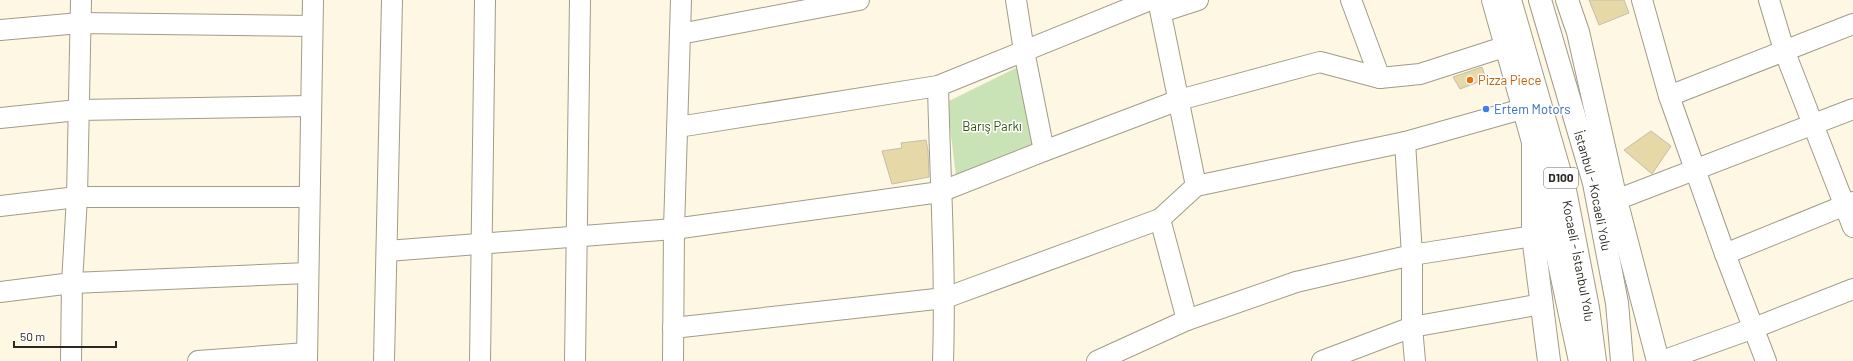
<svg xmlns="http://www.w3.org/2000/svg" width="1853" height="361" font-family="Barlow,sans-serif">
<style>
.green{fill:#cae3b6}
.building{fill:#e6d8a7;stroke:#c4bfac}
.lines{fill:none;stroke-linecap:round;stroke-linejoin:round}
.minor-casing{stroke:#a19c89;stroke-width:22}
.major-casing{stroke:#a19c89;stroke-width:24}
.highway-casing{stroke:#a19c89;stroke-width:24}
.minor{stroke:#fff;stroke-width:20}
.major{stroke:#fff;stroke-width:22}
.highway{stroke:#fff;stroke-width:22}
.food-dot{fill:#e8710a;stroke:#fff;stroke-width:1.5}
.shop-dot{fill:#3f7fe0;stroke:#fff;stroke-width:1.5}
.labels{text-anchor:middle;stroke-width:3;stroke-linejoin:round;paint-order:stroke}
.shield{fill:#fff;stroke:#6a6863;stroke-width:1}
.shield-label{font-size:12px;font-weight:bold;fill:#2a2820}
.food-label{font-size:13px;fill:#c56008;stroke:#fff;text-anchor:start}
.shop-label{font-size:13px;fill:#366cbe;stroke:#fff;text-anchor:start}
.park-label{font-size:13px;fill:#335110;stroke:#fff}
.street-label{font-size:13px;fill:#2a2820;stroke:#fff}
</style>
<rect width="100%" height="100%" fill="#fdf7e3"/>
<path class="green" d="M1022 65 1039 153 957 185 947 102Z"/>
<g class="building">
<path d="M1589 0H1624L1629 13 1599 25Z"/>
<path d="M1482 67 1486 79 1460 89 1453 77Z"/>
<path d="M1651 131 1671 146 1652 174 1624 150Z"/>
<path d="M926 140 928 151 929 177 892 184 882 151 902 148 901 143Z"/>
</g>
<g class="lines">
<defs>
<g id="minor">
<path d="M1016 0 1024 51 1044 151"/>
<path d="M1158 0 1196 186"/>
<path d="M1351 0 1380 78 1420 74 1507 46"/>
<path d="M1642 0 1669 96 1725 254 1766 361"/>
<path d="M1769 0 1784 50 1853 227"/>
<path d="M1161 12 1198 0"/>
<path d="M0 30 80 23 312 26"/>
<path d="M680 34 859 0"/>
<path d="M938 86C940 178 946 269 943 361"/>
<path d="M1669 96 1853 24"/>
<path d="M0 118 78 110 310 106"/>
<path d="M678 127 938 86 1150 0"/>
<path d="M1405 142 1412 255V327L1415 361"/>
<path d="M1616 200 1853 109"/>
<path d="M0 206 77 197H309"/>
<path d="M1160 219 1187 320"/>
<path d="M387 251 674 229 940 192 1044 151 1179 100 1320 62 1380 78"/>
<path d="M1725 254 1853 202"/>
<path d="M0 292 72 283 308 273"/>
<path d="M673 328 945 298 1160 219 1196 186 1405 142 1522 109"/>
<path d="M71 361 72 283 77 197 81 0"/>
<path d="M198 361 307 353"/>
<path d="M307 361 313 0"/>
<path d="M384 361 392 0"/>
<path d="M480 361 485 0"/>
<path d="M575 361 580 0"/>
<path d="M673 361 674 229 681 0"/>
<path d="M1097 361 1187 320 1296 282 1412 255 1533 236"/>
<path d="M1322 361 1412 327 1542 304"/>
<path d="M1662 361 1754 328 1853 289"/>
</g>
<g id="major">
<path d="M1493 0 1533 142V236L1549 361"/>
<path d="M1567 0 1578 32 1616 200 1658 361"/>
</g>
<g id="highway">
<path id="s1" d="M1510 0 1565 190 1588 308 1595 361"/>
<path id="s2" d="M1540 0 1594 183 1617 303 1622 361"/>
<path d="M1533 142 1580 361"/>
</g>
</defs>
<use href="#minor" class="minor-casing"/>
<use href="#major" class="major-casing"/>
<use href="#highway" class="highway-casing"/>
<use href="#minor" class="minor"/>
<use href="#major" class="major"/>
<use href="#highway" class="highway"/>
</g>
<circle class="food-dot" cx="1470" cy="80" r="4"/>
<circle class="shop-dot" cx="1486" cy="109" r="4"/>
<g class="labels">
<rect class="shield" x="1544" y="168" width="34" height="20" rx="3"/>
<g class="shield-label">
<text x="1561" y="182">D100</text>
</g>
<g class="food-label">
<text x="1478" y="85">Pizza Piece</text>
</g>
<g class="shop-label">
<text x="1494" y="114">Ertem Motors</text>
</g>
<g class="park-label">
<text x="992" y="131">Barış Parkı</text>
</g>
<g class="street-label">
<text dy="5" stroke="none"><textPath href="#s2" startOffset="198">İstanbul - Kocaeli Yolu</textPath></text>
<text dy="5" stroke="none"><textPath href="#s1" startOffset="270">Kocaeli - İstanbul Yolu</textPath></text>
</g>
</g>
<path d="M14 341v6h102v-6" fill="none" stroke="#2a2820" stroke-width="2"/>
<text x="20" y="341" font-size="12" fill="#2a2820" stroke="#ffffff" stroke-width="3" paint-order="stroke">50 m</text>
</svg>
